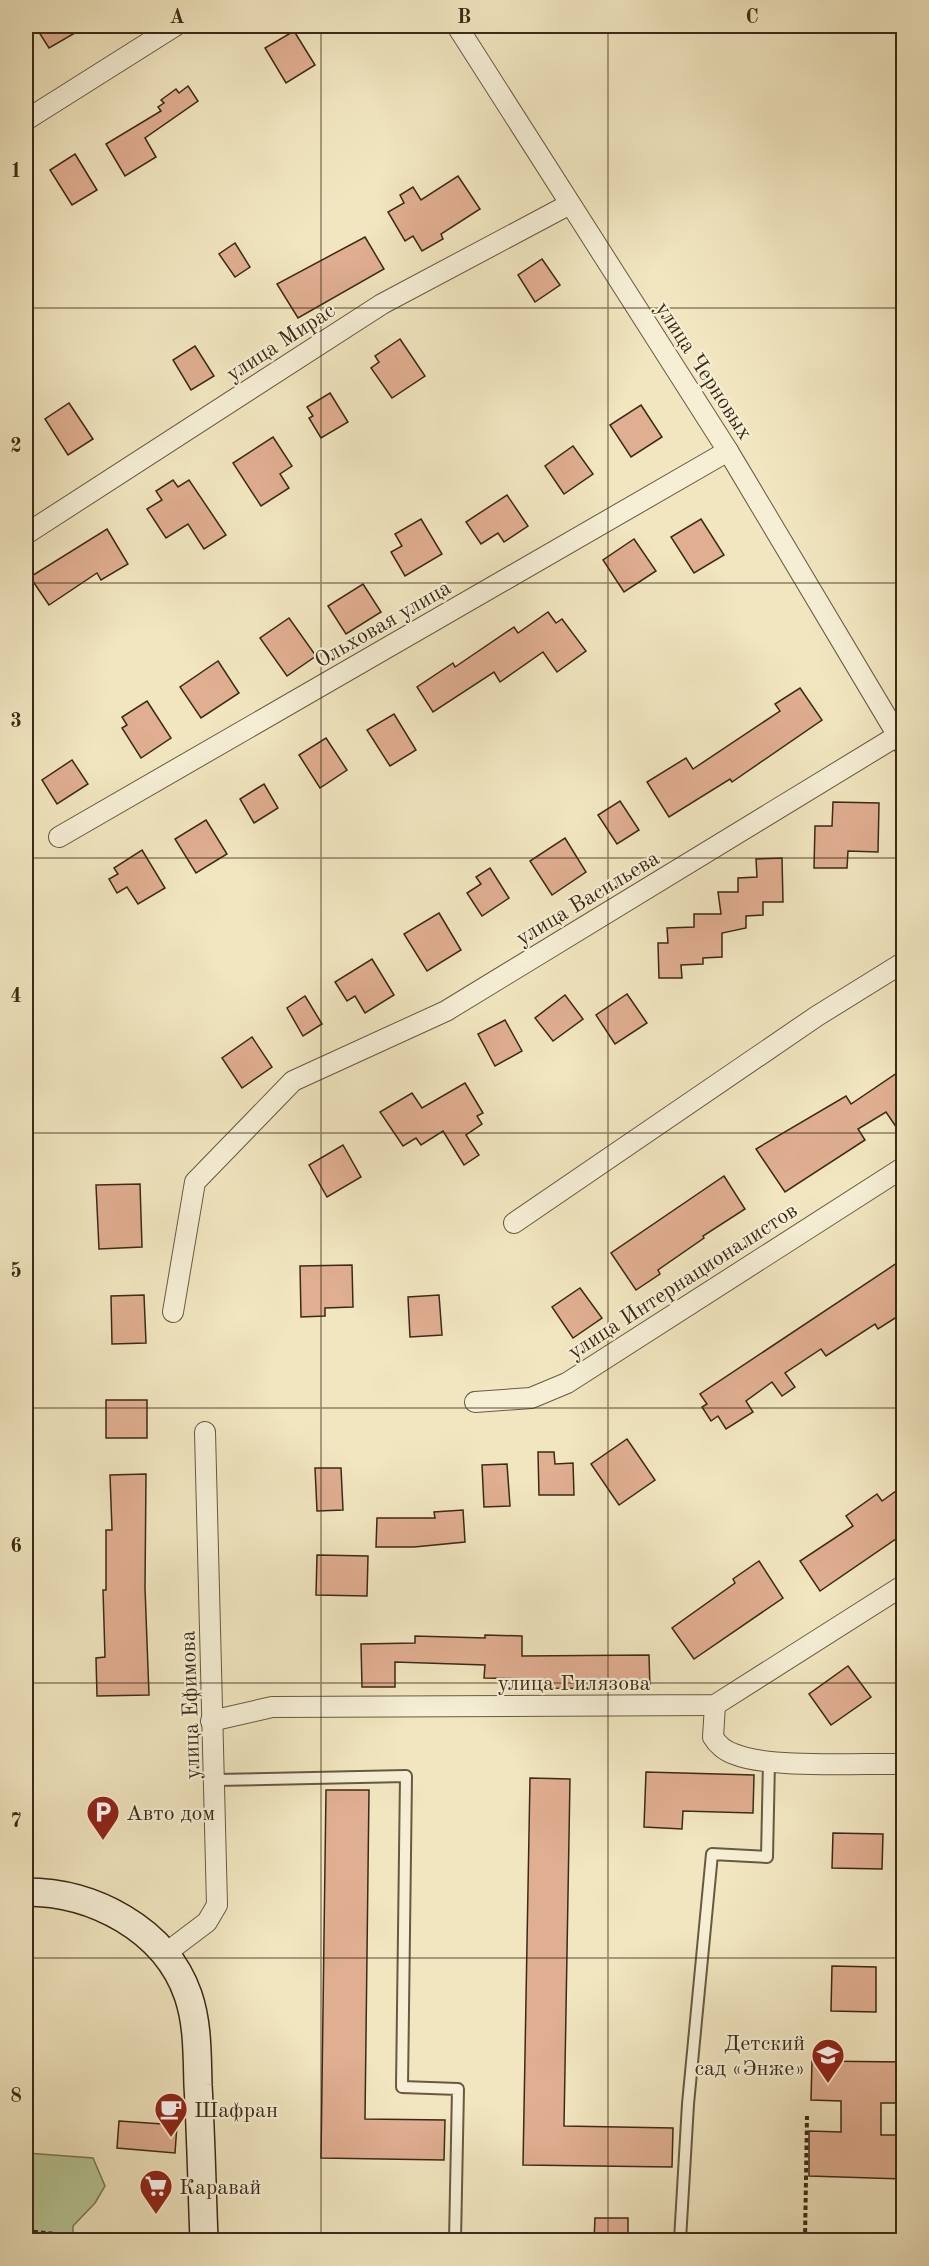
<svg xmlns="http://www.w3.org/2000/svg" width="929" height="2266" font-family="'Old Standard TT',serif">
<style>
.green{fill:#b7c695;stroke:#797855;stroke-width:1.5}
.building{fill:#e0ae91;stroke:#3b2a15;stroke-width:1.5}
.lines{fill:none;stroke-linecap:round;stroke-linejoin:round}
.lane-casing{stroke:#685940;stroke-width:14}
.street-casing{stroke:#685940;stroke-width:22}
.secondary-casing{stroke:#3b2a15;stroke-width:30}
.path{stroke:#3b2a15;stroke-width:4;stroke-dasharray:4.5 3;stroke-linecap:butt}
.lane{stroke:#f6efd6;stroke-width:10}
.street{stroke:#f6efd6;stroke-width:20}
.secondary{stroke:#f6efd6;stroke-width:27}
.grid{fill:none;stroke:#3b2a15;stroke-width:1.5;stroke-opacity:0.55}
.labels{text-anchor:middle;stroke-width:4.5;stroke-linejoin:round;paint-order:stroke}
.street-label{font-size:22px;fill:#3b2a15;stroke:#f6efd6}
.poi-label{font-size:22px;fill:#3b2a15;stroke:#f6efd6;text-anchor:start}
.neatline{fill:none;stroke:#3b2a15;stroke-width:2}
.grid-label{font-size:20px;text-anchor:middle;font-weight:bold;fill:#3b2a15}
</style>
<rect width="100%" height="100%" fill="#f1e6c0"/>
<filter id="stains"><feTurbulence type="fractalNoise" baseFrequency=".00333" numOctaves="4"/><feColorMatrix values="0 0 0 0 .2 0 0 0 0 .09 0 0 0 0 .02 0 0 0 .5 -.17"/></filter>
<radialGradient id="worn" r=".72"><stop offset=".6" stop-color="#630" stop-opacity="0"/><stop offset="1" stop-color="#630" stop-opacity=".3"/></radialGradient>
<path class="green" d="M26 2153 93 2158 105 2186 95 2203 73 2226V2240H26Z"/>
<g class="building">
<path d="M35 26H87L49 48Z"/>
<path d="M294 31 315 65 286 83 265 48Z"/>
<path d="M188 86 198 101 145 138 156 157 125 176 106 144 161 111 158 107 164 103 161 100 176 89 179 93Z"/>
<path d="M75 154 97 190 72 205 50 170Z"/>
<path d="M458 176 480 209 441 234 443 239 422 251 413 236 405 241 388 212 404 203 400 195 413 187 421 200Z"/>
<path d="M365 237 384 269 298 318 277 284Z"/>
<path d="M235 243 250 267 235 277 219 254Z"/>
<path d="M542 259 560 285 535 302 518 275Z"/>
<path d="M400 339 425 376 392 398 371 368 379 362 375 356Z"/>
<path d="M195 346 214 376 191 390 173 360Z"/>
<path d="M330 393 348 422 321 438 309 418 313 416 307 407Z"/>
<path d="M69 403 93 439 68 455 45 419Z"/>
<path d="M641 405 662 437 631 457 610 425Z"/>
<path d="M273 437 292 466 280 474 289 488 261 506 233 463Z"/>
<path d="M573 446 593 474 564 494 545 466Z"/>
<path d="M173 480 178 487 189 480 226 535 204 549 188 524 166 538 147 509 162 500 156 491Z"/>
<path d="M507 495 528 526 504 542 498 533 481 544 466 522Z"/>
<path d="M421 519 442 554 405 576 391 552 402 546 395 534Z"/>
<path d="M701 519 724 555 694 573 671 537Z"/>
<path d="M107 529 128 564 101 580 97 573 49 605 30 577Z"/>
<path d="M634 539 656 571 624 592 603 560Z"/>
<path d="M363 584 381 612 346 634 328 606Z"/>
<path d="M548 612 556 623 562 619 586 651 557 672 543 652 500 682 494 672 433 712 417 687 453 663 455 667 514 627 518 633Z"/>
<path d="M289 618 316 656 287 676 260 638Z"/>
<path d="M218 661 239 693 201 718 180 687Z"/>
<path d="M800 688 822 720 732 782 730 779 669 817 647 782 686 758 693 769 780 711 775 704Z"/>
<path d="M147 701 171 738 141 758 122 728 127 725 122 717Z"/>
<path d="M394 714 416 750 390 766 367 730Z"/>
<path d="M326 738 347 770 320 788 299 755Z"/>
<path d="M72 760 88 784 57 804 42 780Z"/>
<path d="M264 784 278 808 254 823 240 799Z"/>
<path d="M620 801 639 830 617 844 598 815Z"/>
<path d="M833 802 879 803 878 852 848 851 847 868H814L815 826H832Z"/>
<path d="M206 820 227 854 196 873 175 839Z"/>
<path d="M565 838 586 872 552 895 530 861Z"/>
<path d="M142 850 165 888 138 904 127 887 117 893 109 879 118 874 114 868Z"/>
<path d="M782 858 783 902H763V915L746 916V928L722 933V957L703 958V964L681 965 682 978H659L658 943H668L667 928 694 927V914H721L718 892H738V878L757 877 756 859Z"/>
<path d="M490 868 509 898 482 916 467 893 481 884 476 877Z"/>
<path d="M439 913 461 950 427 971 404 934Z"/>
<path d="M372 959 394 995 365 1013 355 996 347 1001 335 982Z"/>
<path d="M627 994 647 1023 615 1044 596 1015Z"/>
<path d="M565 995 583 1019 553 1041 535 1018Z"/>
<path d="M305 996 322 1024 303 1036 287 1008Z"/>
<path d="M505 1020 522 1051 495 1066 478 1034Z"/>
<path d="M252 1037 272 1067 242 1088 222 1058Z"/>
<path d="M903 1069V1137L886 1112 858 1129 865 1140 785 1192 756 1149 846 1096 851 1104Z"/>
<path d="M465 1083 483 1113 477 1116 482 1124 466 1135 479 1155 464 1165 443 1131 421 1145 416 1138 403 1146 380 1112 412 1093 422 1108Z"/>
<path d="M343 1145 361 1177 327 1197 309 1165Z"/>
<path d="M724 1176 745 1209 703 1236 704 1238 658 1270 660 1274 636 1290 611 1253Z"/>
<path d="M140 1184 142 1247 99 1249 96 1185Z"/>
<path d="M903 1259V1313L878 1329 875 1324 826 1356 821 1349 785 1373 795 1387 782 1396 772 1382 746 1401 753 1412 726 1429 718 1416 711 1421 702 1407 707 1404 700 1394Z"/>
<path d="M352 1265 353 1307 325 1308V1316L301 1317 300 1266Z"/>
<path d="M580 1288 602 1318 573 1338 552 1307Z"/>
<path d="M144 1295 146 1343 112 1344 111 1296Z"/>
<path d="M439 1295 442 1335 410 1337 408 1297Z"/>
<rect x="106" y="1400" width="41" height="38"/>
<path d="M627 1439 655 1480 619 1505 591 1464Z"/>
<path d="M538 1452H554L555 1464 573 1463 574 1495H539Z"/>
<path d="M507 1464 510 1506 484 1507 482 1465Z"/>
<path d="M315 1468H341L343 1510 317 1511Z"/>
<path d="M146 1474 145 1588 149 1695 97 1696 96 1658 105 1657 103 1590H106V1530H112L110 1475Z"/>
<path d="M903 1486V1534L820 1591 800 1561 853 1526 846 1516 877 1494 882 1501Z"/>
<path d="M463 1510 465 1542 414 1547H376L377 1518H435L434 1512Z"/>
<path d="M317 1555 368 1556 367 1596 316 1595Z"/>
<path d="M759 1561 783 1598 694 1659 672 1628 735 1583 733 1579Z"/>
<path d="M485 1635 522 1636V1656L649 1655 650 1689 542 1688V1679L484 1678 485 1665 395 1662V1687H362L361 1644 415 1643V1636L485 1638Z"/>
<path d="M848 1666 871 1697 831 1725 809 1694Z"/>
<path d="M646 1772 754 1775 753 1813 683 1811 682 1829 644 1827Z"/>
<path d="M530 1778 570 1779 564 2126 673 2128 672 2167 523 2165Z"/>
<path d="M326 1790H369L365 2119 445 2120 444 2160 321 2158Z"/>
<path d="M833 1833 883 1834 882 1869 832 1868Z"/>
<path d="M832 1966 876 1967V2012L831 2011Z"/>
<path d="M812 2061 903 2062V2103H881V2135H903V2179L809 2176V2131L841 2132V2101L811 2100Z"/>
<path d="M119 2121 177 2125 175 2153 117 2148Z"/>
<path d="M595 2218H628V2241H594Z"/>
</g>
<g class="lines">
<defs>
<g id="lane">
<path d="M216 1780 406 1776 402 2087 458 2089 455 2240"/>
<path d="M680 2240 688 2104 712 1854 767 1857 769 1761"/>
</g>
<g id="street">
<path d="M457 26 728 451 904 746"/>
<path d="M26 120 175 26"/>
<path d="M26 534 382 304 570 204"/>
<path d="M59 837 728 451"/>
<path d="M514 1223 817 1016 904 962"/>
<path d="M173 1312 195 1182 293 1081 446 1011 897 736"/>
<path d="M475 1402 531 1398 567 1383 904 1167"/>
<path d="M715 1705 713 1737C717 1744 725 1751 734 1754 770 1769 861 1763 904 1764"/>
<path d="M211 1721 272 1707 715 1705 904 1585"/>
<path d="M166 1953 207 1922 217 1905 205 1432"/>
</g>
<path id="secondary" d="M26 1892C93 1892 165 1929 188 1995 198 2024 197 2055 198 2085 201 2137 202 2189 204 2240"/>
</defs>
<use href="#lane" class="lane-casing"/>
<use href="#street" class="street-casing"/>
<use href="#secondary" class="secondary-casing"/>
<g class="path">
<path d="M26 2231 112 2240"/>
<path d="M805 2240 807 2116"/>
</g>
<use href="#lane" class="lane"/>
<use href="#street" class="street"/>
<use href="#secondary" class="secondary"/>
</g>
<path class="grid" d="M321 26V2240M608 26V2240M26 308H904M26 583H904M26 858H904M26 1133H904M26 1408H904M26 1683H904M26 1958H904"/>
<defs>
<symbol id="parking-pin" viewBox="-11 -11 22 30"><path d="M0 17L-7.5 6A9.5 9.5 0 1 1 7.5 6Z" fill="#8f2418" stroke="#f6efd6"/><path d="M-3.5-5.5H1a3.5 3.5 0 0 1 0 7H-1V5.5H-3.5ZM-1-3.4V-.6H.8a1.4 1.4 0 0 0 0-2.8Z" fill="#fff"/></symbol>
<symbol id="school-pin" viewBox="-11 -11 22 30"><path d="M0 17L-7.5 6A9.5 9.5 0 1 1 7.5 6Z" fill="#8f2418" stroke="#f6efd6"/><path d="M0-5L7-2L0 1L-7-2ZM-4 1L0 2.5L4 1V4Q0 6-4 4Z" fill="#fff"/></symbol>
<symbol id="cafe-pin" viewBox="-11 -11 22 30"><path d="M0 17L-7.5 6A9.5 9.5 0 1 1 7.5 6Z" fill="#8f2418" stroke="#f6efd6"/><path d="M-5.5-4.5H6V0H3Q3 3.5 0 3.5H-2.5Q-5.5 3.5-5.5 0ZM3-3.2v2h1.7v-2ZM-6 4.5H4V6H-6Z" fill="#fff"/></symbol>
<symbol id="supermarket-pin" viewBox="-11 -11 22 30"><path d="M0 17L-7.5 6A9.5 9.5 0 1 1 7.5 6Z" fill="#8f2418" stroke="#f6efd6"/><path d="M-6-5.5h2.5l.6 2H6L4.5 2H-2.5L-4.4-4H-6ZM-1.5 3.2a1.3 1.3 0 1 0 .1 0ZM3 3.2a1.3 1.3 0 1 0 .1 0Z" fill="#fff"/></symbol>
</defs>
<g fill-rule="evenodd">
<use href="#parking-pin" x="84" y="1793" width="38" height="52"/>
<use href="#school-pin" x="809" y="2036" width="38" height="52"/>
<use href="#cafe-pin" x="152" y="2090" width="38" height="52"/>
<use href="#supermarket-pin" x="137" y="2167" width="38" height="52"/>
</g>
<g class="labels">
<g class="street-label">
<text transform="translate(280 341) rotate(-33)" y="8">улица Мирас</text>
<text transform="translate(705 370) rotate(57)" y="8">улица Черновых</text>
<text transform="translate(382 623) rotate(-30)" y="8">Ольховая улица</text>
<text transform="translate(587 897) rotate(-31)" y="8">улица Васильева</text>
<text transform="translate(682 1280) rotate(-33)" y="8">улица Интернационалистов</text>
<text x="574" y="1690">улица Гилязова</text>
<text transform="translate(189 1705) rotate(-92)" y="8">улица Ефимова</text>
</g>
<g class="poi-label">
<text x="126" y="1820">Авто дом</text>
<text x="805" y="2050" text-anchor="end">Детский<tspan x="805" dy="25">сад «Энже»</tspan></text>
<text x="194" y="2117">Шафран</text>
<text x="179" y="2194">Каравай</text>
</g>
</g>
<rect width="929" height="2266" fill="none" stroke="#f1e6c0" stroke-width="66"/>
<rect x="33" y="33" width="863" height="2200" class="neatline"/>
<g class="grid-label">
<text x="177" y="23">A</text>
<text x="464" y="23">B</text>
<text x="752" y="23">C</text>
<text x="16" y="177">1</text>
<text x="16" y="452">2</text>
<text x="16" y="727">3</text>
<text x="16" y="1002">4</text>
<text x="16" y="1277">5</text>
<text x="16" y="1552">6</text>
<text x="16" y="1827">7</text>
<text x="16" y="2102">8</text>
</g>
<rect width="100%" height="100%" filter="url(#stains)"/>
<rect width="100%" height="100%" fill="url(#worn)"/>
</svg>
